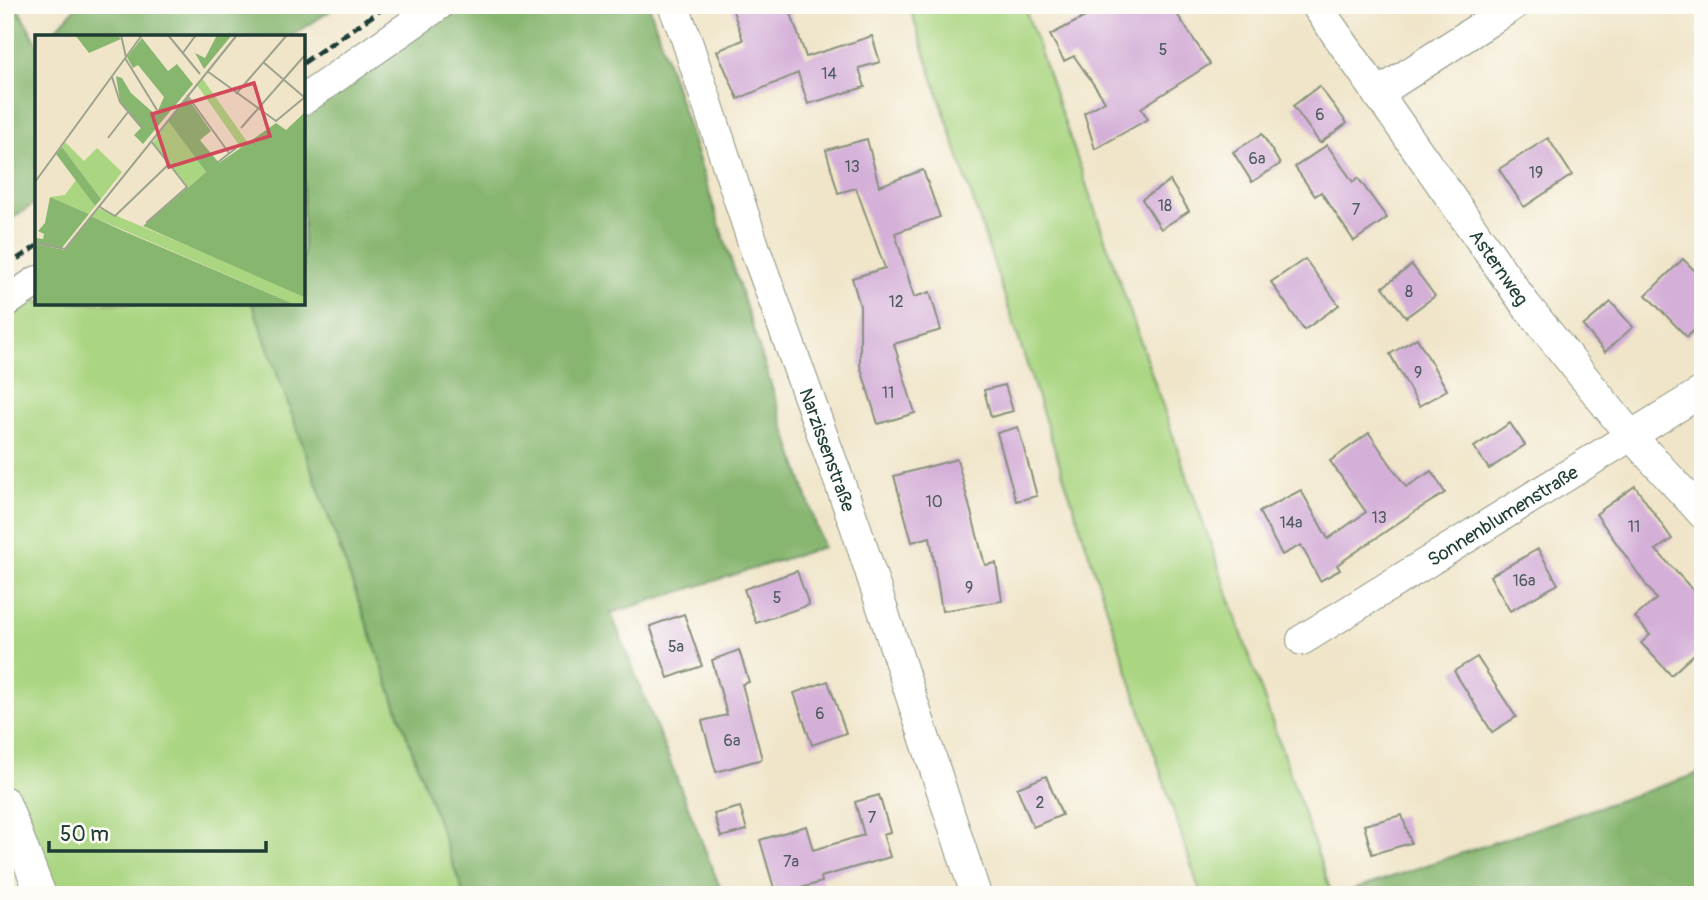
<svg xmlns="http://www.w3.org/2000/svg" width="1708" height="900" font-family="Pangolin,sans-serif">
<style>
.green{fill:#aad581;stroke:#64895a;stroke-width:2}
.forest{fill:#87b66f;stroke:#537a52;stroke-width:2}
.building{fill:#d4afd8}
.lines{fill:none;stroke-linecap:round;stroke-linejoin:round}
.minor-casing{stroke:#88917e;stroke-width:32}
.minor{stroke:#fff;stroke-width:30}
.rail{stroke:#1f3d34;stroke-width:5;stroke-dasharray:10 5;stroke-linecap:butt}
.labels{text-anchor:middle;stroke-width:5;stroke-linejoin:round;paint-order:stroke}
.number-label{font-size:16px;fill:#4c5a5d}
.street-label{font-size:19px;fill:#1f3d34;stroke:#fdfcf7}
.inset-road{fill:none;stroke:#9ca28d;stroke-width:2}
.view{fill:#d1495b;fill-opacity:0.15;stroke:#d1495b;stroke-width:3.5}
.inset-edge{fill:none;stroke:#1f3d34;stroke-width:3.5}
</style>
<rect width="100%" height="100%" fill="#fdfcf7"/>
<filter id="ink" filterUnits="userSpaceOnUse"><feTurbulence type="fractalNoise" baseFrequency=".0143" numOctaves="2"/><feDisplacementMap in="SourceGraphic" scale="14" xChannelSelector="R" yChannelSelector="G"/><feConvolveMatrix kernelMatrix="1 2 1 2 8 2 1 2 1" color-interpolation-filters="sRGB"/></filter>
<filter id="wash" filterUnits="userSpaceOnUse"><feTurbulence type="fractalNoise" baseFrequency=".00686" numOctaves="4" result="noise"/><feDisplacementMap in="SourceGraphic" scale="28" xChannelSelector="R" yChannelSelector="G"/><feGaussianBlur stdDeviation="1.57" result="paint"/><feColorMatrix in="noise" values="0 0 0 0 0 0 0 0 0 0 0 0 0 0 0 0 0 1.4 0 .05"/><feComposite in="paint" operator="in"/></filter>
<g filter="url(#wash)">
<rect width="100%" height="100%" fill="#f0e5c9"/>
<g class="green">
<path d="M909 5H1024L1332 895H1201Z"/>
<path d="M37 297V303H252L464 895H51L5 773V319Z"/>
</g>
<g class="forest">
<path d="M5 5H16L37 43V202L5 223Z"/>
<path d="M78 5H339L290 37H49Z"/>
<path d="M460 5H649L823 547 611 613 723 895H464L252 303H303V114Z"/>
<path d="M1703 772V895H1338Z"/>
</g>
<g id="blocks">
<g class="building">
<path d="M731 5H788L806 57 872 36 880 62 859 68 865 87 808 104 798 73 738 99 717 51 743 40Z"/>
<path d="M1087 5H1171L1210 64 1141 108 1148 119 1095 149 1084 113 1105 101 1074 56 1064 61 1050 35 1091 14Z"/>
<path d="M1319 86 1347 123 1320 143 1293 106Z"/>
<path d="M1262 134 1280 164 1252 182 1233 152Z"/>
<path d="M1548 138 1572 175 1524 207 1499 169Z"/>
<path d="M867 139 879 186 923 170 940 217 895 233 914 297 930 292 941 330 894 344 915 413 878 424 860 365V306L852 278 885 268 856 188 838 193 826 150Z"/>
<path d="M1327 145 1353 182 1358 178 1387 218 1354 241 1321 192 1315 196 1295 167Z"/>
<path d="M1170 181 1189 211 1161 229 1142 199Z"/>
<path d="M1305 259 1339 305 1304 330 1271 282Z"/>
<path d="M1683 259 1703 279V322L1687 337 1646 295Z"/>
<path d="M1412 265 1435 296 1406 317 1383 287Z"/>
<path d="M1611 302 1633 327 1605 352 1583 326Z"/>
<path d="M1417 338 1447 390 1419 406 1390 354Z"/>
<path d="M1005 385 1013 411 991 417 984 390Z"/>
<path d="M1510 423 1525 445 1489 469 1474 447Z"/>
<path d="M1018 427 1037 496 1016 501 997 433Z"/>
<path d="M1369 433 1406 487 1432 471 1445 493 1417 510 1337 565 1340 570 1320 581 1301 545 1282 555 1259 512 1301 490 1328 539 1366 512 1330 461Z"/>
<path d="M957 459 985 565 996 563 1002 601 942 611 930 537 912 542 894 476Z"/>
<path d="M1635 486 1672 539 1656 550 1703 601V646L1671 675 1641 643 1650 635 1635 617 1656 599 1596 514Z"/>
<path d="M1538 549 1558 584 1510 611 1490 576Z"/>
<path d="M797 571 809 605 756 623 744 589Z"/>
<path d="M684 614 702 666 668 678 650 626Z"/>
<path d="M739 650 749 682 742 684 762 759 716 772 702 721 727 715 712 660Z"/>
<path d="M1477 657 1516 717 1492 732 1454 671Z"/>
<path d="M828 681 846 733 812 745 794 693Z"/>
<path d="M1046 776 1062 815 1033 827 1017 788Z"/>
<path d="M879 795 890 832 883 834 890 857 821 877 822 882 776 895 760 840 806 826 813 850 864 835 855 802Z"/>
<path d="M740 807 747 830 721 837 714 814Z"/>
<path d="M1402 815 1411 843 1372 854 1364 825Z"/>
</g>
</g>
</g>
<g filter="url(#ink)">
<use href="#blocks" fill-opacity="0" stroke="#88917e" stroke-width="2"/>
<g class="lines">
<defs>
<g id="minor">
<path id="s1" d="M673 5 686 38 755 249 855 525 976 895"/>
<path id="s2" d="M1316 5 1525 304 1631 436 1703 514"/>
<path d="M1377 94 1514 5"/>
<path d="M303 100 439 5"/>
<path d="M5 303 37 281"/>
<path id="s3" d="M1302 640 1703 391"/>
<path d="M5 802 41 895"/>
</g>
</defs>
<use href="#minor" class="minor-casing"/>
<use href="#minor" class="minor"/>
<g class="rail">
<path d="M303 63 388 5"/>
<path d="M5 267 37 246"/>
</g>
</g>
</g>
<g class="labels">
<g class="number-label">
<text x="1163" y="55">5</text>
<text x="829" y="79">14</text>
<text x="1320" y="120">6</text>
<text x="1257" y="164">6a</text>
<text x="852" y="172">13</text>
<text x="1536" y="178">19</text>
<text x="1165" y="211">18</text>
<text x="1356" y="215">7</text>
<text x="1409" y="297">8</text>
<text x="896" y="307">12</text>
<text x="1418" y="378">9</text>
<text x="888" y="398">11</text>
<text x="934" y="507">10</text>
<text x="1379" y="523">13</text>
<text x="1291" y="528">14a</text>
<text x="1634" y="532">11</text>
<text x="1524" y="586">16a</text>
<text x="969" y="593">9</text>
<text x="777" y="603">5</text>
<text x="676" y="652">5a</text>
<text x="820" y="719">6</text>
<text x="732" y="746">6a</text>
<text x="1040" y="808">2</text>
<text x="872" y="823">7</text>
<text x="791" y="867">7a</text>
</g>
<g class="street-label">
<text dy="7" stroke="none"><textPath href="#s2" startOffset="320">Asternweg</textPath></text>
<text dy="7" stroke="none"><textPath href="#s1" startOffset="471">Narzissenstraße</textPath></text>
<text dy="7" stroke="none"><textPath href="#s3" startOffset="236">Sonnenblumenstraße</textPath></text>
</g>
</g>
<g transform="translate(35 35)">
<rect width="270" height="270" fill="#f0e5c9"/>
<path d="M167 43 213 108 206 113 162 50ZM133 86 171 137 153 152 118 108ZM30 107 49 126 62 113 87 137 66 164 27 112ZM41 145 60 171 54 179 15 162 30 160ZM63 173 260 256 269 262V269H259L56 181Z" fill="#aad581"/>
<path d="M40 0H83L86 4 54 18ZM182 0H197L169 34 160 18 170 23ZM107 3 133 36 142 29 158 49 108 109 99 100 107 92 85 66 81 41 87 43 96 58 121 80 129 62 103 30 98 33 92 22ZM152 62 176 96 165 105 184 128 241 88 251 95 269 78V262L108 191 171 137 133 86ZM27 112 66 164 60 171 21 119ZM15 162 54 179 26 214 0 207V203L8 204 9 199 3 196 10 188ZM56 181 86 195 259 269H0V209L30 215Z" fill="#87b66f"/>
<path class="inset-road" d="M86 0 91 22M133 0 165 39M147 19 161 0M90 23 122 75M228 27 269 62M172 36 241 86 270 62M77 42 85 67 107 93M201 59 252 0M152 60 194 118M206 93 270 20M73 103 93 77M182 128 201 113M0 147 107 0M63 171 80 181 134 129M111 188 152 152 116 106M0 208 30 214 202 0"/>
<path class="view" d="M219 48 235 101 134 132 117 79Z"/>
<rect width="270" height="270" class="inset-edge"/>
</g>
<rect width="1708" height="900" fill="none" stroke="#fdfcf7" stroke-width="28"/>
<path d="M49 841v10h217v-10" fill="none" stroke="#1f3d34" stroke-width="3.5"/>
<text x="60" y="841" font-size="21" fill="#1f3d34" stroke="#fdfcf7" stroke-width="5" paint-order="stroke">50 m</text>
</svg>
